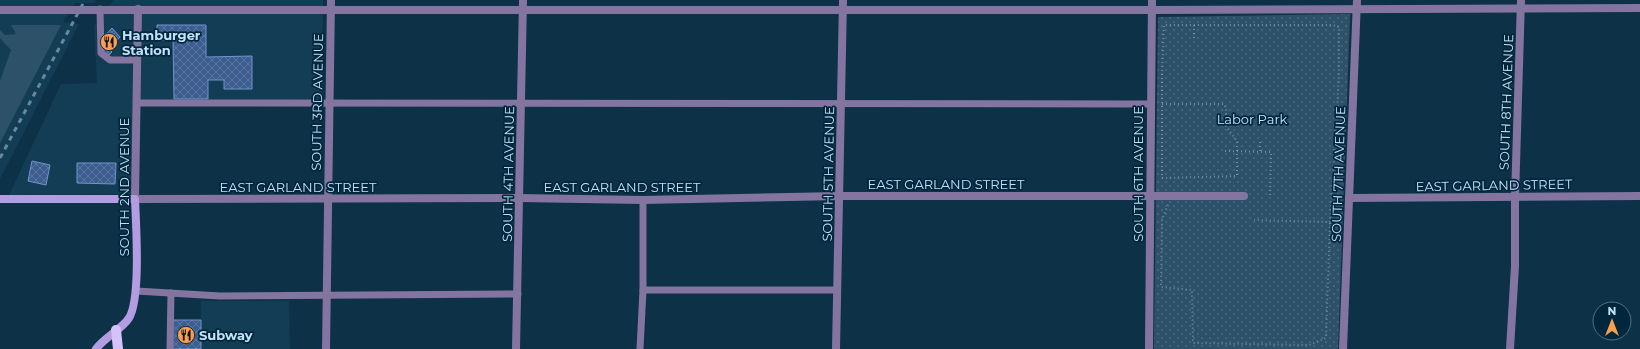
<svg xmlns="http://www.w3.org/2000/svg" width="1640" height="349" font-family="Montserrat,sans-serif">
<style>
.built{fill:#133c55}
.green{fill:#2d5169}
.park{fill:url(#park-dots)}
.building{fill:url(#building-cross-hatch);stroke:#7094cd}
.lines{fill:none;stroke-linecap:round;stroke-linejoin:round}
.path{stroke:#6e90a7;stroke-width:2;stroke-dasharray:1 3;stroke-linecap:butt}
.lane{stroke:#8375a0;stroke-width:7}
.street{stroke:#8375a0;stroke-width:8}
.secondary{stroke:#b39ce1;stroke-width:8}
.primary{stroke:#d4c2f8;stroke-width:10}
.rail{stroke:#6789a0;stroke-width:3;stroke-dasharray:5 5;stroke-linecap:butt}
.labels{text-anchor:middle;stroke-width:3.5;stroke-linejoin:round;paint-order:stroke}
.poi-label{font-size:13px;font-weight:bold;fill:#c1e2f9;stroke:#02273d;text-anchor:start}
.street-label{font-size:13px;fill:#c1e2f9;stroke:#02273d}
.park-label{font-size:13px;fill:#c5e6fe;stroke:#02273d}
</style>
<defs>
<pattern id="park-dots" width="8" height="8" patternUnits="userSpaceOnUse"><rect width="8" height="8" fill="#2d5169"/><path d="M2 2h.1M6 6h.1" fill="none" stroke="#4a6a7f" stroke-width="1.8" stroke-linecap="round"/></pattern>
<pattern id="building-cross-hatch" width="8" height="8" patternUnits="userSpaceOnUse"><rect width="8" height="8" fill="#3e5d8f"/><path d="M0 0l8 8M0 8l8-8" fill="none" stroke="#5874a0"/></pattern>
</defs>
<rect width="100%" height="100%" fill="#0d3147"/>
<g class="built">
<path d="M0 0H96L95 3H75L63 22 79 24 0 179Z"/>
<path d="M114 0H323L322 101 134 102 132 194 9 195 61 84 97 83 94 26Z"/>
<path d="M201 301H289L290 349H201Z"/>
</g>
<path class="green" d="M11 25H61L0 143V81L11 50 0 38V30L5 35 16 34Z"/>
<path class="park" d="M1350 14 1338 349H1154L1158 17Z"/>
<g class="building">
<path d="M157 25H206V57L252 56V89H224V80H208V99H174L173 40H157Z"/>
<path d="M112 28 120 37 109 49 112 52 109 55 101 51 106 45 101 40Z"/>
<path d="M32 161 50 165 46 185 28 181Z"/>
<path d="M77 163H116L115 184 77 183Z"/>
<path d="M172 320H201V349H171Z"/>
</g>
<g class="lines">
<g class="path">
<path d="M1194 25V41"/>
<path d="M1162 104H1224L1226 108V126L1237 141V176L1162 178V74L1164 25H1332L1339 27V76L1330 222 1254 220"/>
<path d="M1225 151 1271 152 1270 198"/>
<path d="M1260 151V139"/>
<path d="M1168 205 1162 219 1161 287 1192 290 1193 343 1309 345 1326 338 1330 222"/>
</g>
<g class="lane">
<path d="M100 9 101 53 110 60H137"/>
<path d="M137 103 1150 104"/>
<path d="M643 290H837"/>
<path d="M136 291 220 296 518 294"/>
<path d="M170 349 171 293"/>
<path d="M640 349 643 290V200"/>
</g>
<g class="street">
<path d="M138 9 135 199 518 198 643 200 840 196H1244"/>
<path d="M0 10H1152L1640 8"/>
<path d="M1349 198 1640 196"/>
<path d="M326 349 331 0"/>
<path d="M516 349 523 0"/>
<path d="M836 349 843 0"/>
<path d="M1149 349 1152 0"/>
<path d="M1343 349 1357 0"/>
<path d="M1510 349 1515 266V197L1521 0"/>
</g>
<path class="secondary" d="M0 199H135C136 224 141 299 129 318 122 329 105 337 96 349"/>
<path class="primary" d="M116 330 118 349"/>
<path class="rail" d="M0 158 85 0"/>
</g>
<defs>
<symbol id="restaurant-disc" viewBox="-11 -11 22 22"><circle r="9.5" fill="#fa9f4f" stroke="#02273d"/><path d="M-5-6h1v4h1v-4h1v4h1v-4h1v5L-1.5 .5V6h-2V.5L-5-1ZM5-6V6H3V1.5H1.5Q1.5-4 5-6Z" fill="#111"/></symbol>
</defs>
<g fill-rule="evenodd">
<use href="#restaurant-disc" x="99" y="32" width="20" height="20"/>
<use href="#restaurant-disc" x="176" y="325" width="20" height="20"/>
</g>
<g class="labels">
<g class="poi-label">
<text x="122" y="40">Hamburger<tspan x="122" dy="15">Station</tspan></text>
<text x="199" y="340">Subway</text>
</g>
<g class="street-label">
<text transform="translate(317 102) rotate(-89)" y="5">SOUTH 3RD AVENUE</text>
<text transform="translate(1506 102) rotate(-88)" y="5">SOUTH 8TH AVENUE</text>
<text transform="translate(508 174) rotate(-89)" y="5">SOUTH 4TH AVENUE</text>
<text transform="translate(828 174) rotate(-89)" y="5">SOUTH 5TH AVENUE</text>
<text transform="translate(1138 174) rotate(-90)" y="5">SOUTH 6TH AVENUE</text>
<text transform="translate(1338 174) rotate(-88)" y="5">SOUTH 7TH AVENUE</text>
<text x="946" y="189">EAST GARLAND STREET</text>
<text transform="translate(1494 185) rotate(-1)" y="5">EAST GARLAND STREET</text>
<text transform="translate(124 187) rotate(-90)" y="5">SOUTH 2ND AVENUE</text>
<text x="298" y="192">EAST GARLAND STREET</text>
<text x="622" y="192">EAST GARLAND STREET</text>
</g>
<g class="park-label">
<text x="1252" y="124">Labor Park</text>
</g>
</g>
<g transform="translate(1612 321)"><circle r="19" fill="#02273d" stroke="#4e7288"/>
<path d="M0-3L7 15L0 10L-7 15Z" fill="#fa9f4f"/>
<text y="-6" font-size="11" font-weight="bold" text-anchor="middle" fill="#c1e2f9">N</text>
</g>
</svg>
